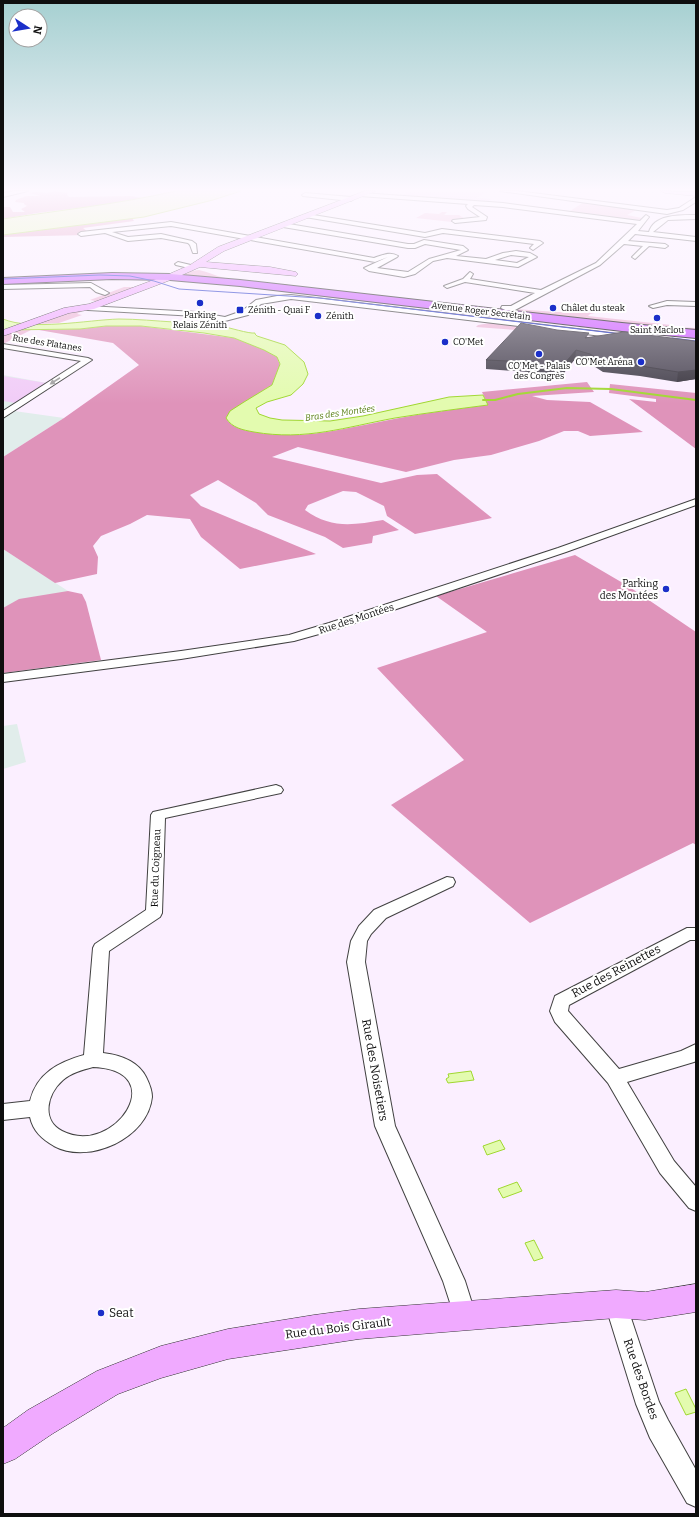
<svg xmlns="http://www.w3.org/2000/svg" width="699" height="1517" font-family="Bitter,serif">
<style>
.industrial{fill:#e1edeb}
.farmland{fill:#f1ccf7}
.green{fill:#edb5d6}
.forest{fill:#df93ba}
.water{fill:#e3fbaf;stroke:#a0d730}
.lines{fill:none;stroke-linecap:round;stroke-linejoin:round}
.stream{stroke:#a0d730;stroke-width:2}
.street-casing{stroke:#414141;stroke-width:2}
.secondary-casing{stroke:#303030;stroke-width:1}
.primary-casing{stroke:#1f1f1f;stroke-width:2}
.street{fill:#fff;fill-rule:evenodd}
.secondary{fill:#f0aaff;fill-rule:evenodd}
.primary{fill:#cd5fff;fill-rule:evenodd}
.tram{stroke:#1b2fc9;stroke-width:1}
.wall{fill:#433f4b}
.shaded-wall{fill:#37333d}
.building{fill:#4e4957;stroke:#37333d}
.oneway{fill:#9f9f9f}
.poi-dot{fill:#1b2fc9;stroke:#fff;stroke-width:1.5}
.labels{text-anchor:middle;stroke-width:4;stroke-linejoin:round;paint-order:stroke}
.far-poi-label{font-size:9px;fill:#0e0e0e;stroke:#fff;text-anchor:start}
.far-street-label{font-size:9px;fill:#0e0e0e;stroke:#fff}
.far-water-label{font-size:9px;font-style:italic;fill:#547b0e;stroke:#fff}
.poi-label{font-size:10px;fill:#0e0e0e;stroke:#fff;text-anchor:end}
.street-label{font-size:10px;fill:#0e0e0e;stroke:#fff}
.near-street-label{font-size:12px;fill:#0e0e0e;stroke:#fff}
.near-poi-label{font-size:12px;fill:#0e0e0e;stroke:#fff;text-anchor:start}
</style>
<rect width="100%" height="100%" fill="#fbefff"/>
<g class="industrial">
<path d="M3 375 47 383 7 410 64 418 3 457Z"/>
<path d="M3 549 68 591 3 627Z"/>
<path d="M17 724 26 762 3 769V726Z"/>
</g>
<g class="farmland">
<path d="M412 191H488L477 198 491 199 486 203 399 196Z"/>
<path d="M3 376 46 383 16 403 3 401Z"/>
</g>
<g class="green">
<path d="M584 202 640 208 627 215 642 218 640 221 567 213Z"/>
<path d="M442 212H447L444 215H459L465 219 454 220 452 222 416 218 425 213 439 214Z"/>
<path d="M199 270C208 272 216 276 225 278 241 283 271 285 288 284L286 286 188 276 184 274 191 271Z"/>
<path d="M124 287H139L100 302 90 300Z"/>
<path d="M515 309 556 312 595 313 590 314 588 316 671 325 672 327 696 328V330L670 329 510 312Z"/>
<path d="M84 310 77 314 82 315 59 323 36 324 69 311Z"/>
<path d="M490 323 524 327 516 330 476 327 478 325Z"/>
<path d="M20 330H31L3 344V336Z"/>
</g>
<g class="forest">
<path d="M55 191 68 193 67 195 69 197 131 196 142 198 117 203 37 213 3 219V207H10L13 212H25L21 209 27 206 24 204V203L15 202 16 200 26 196H41L29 193C38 190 46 195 55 191Z"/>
<path d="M132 218 134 221 83 228 88 232 85 235 3 237V235Z"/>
<path d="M106 326H141L234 338 264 350 277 357 280 365 272 385 231 411 226 418C232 428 243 430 255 432 305 441 345 428 394 419 425 413 457 409 488 405L482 392 587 382 594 392 532 396 547 400 590 402 643 432 590 436 578 431H564L539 441 491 455 454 460 406 472 298 447 272 457 381 483 417 475 437 474 492 518 415 534 387 516 384 506 356 492 343 491 308 505 305 510C331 529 353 525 383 520L399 530 373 536 372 543 343 548 325 537 268 515 256 503 218 480 190 495 201 506 316 554 240 569 201 537 190 519 147 515 130 524 101 536 93 546 98 557 97 574 55 583 3 549V457L64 418 139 365 113 343 39 330 80 329Z"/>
<path d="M610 384 696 393V449L629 399 656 402V399L609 393Z"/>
<path d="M575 555 628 586 696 632V845L693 843 530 923 391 805 464 760 377 668 487 632 436 596Z"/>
<path d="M68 591 82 594 86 602 101 660 3 673V608L19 599Z"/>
</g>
<g class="water">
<path d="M176 191H241L213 200 144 217 3 235V219C61 210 119 204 176 191Z"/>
<path d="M3 319C32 331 87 320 119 319 137 319 156 321 174 322 189 324 205 324 220 326 228 327 249 334 255 333V334L257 336 285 345 304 362 308 374 303 384 291 395 267 402 256 408 259 414 270 418 282 420 330 421 363 416 449 397 483 395 488 405C457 409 426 413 395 418 346 427 305 441 254 432 243 430 232 428 226 418L230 411 244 402 272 385 280 364 277 357 264 350 234 338 204 333 141 326H106L80 329 3 330Z"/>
<path d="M471 1071 474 1080 448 1083 446 1079 449 1077 448 1074Z"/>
<path d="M500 1140 505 1149 487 1155 483 1146Z"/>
<path d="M517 1182 522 1191 503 1198 498 1189Z"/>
<path d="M534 1240 543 1258 534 1261 525 1243Z"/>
<path d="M686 1389 696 1409V1412L686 1415 675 1393Z"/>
</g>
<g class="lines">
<path class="stream" d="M483 400H495L518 394 567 388 611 389 696 400"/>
<defs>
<g id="street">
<path d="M15 191H28L3 197V193Z"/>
<path d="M500 191H517L667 210 679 208 696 197V202L683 210 667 214Z"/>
<path d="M305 193 351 197 354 199 351 201 303 196 302 195Z"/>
<path d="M362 193 503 203 640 221 646 215 649 217 638 231 649 232C654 214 681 215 696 215V219L668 220 653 232 696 237V241L635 234 628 241 665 244 668 246 665 248 649 246 635 259 632 257 643 246 624 244 600 265 515 310H505L501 308 502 306H511L535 293 465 282 447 288 444 286 463 279 470 272 473 274 470 279 541 290 596 263 637 224 503 207 474 205 472 207 487 217 486 220 455 223 452 221 453 220 480 217 468 209 466 206 468 204 360 196 359 195Z"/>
<path d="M307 214 425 233 442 229 540 241 543 243 533 250 530 248 534 244 443 233 425 237 305 217 304 216Z"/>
<path d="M171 222 374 258C383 255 390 251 398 256L397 257 377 268 408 272 429 259 461 250 425 244 415 248H408L283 227 280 225 283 223 408 244H414L424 240 463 246 468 250 456 256 486 259 503 253 516 251 530 253 537 257 518 267 447 258 433 261 415 274 404 277 369 271 364 268 388 257 375 262 171 226 112 232 128 237 161 234 192 241 196 244 197 253H193L190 245 188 243 161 238 128 241 105 233 81 236 78 234 81 232ZM511 255 529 257 517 263 495 260Z"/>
<path d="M178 262 195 266 196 267 193 269 176 265 175 264Z"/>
<path d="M91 283 109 293 105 295 96 292 90 287 3 289V285Z"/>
<path d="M291 295 627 335 631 337 627 339 291 299 261 304 248 315 225 321 196 316 88 310 84 308 88 306 196 312 225 317 242 311 256 300 277 296Z"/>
<path d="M667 301 696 302V306L667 305 653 308 649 306Z"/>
<path d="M3 344 88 358 92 360 3 418V411L81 361 3 348Z"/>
<path d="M696 499V505L566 552 337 629 294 641 181 659 3 682V674L181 651 289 635 329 623 558 548Z"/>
<path d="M276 785 281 787 283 790 281 793 165 818 162 913 160 917 109 951 103 1053C120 1055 138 1061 146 1077 149 1083 152 1090 152 1097 148 1138 89 1165 54 1146 42 1139 33 1131 30 1117L3 1120V1104L30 1101C37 1073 59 1062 84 1055L93 948 95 944 146 910 151 815 153 812ZM93 1067C173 1070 114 1158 62 1131 41 1120 47 1094 63 1080 71 1073 82 1070 93 1067Z"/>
<path d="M447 877 453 878 455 882 453 886 386 918 371 934 367 941 365 962 395 1126 465 1281 476 1316 473 1324 465 1327 457 1324 443 1281 375 1126 347 962 351 941 359 926 374 910Z"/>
<path d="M687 928H696V940H690L569 1005 568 1011 619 1069 681 1051 696 1044V1061L694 1062 627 1082 674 1161 696 1187V1211L689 1208 660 1173 608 1083 555 1022 550 1011 555 996Z"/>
<path d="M616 1293 624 1297 659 1402 668 1420 696 1470V1507L687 1503 650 1438 636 1404 605 1304 608 1297Z"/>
</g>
<g id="secondary">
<path d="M365 191H376L224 251 206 262 270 267 296 272 298 274 296 276 200 267 173 279 94 309 69 313 3 336V330L64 308 89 304 167 275 190 265 218 247Z"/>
<path d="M661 191 696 192V196L665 193Z"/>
<path d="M696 1284V1312L645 1320 616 1318 359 1339 228 1359 161 1378 118 1394 52 1434 15 1459 3 1464V1428L28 1410 97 1371 161 1346 228 1329 314 1315 359 1309 616 1290 645 1292Z"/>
</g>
<path id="primary" d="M112 273 170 274 240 280 622 323 696 330V338L622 331 240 286 170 280 112 279 3 284V278Z"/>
</defs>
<use href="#street" class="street-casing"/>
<use href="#secondary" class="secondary-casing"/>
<use href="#primary" class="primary-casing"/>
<use href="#street" class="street"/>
<use href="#secondary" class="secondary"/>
<use href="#primary" class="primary"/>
<g class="tram">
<path d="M3 279 100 275 130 276 154 281 179 289 319 298 629 335"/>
<path d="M672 338 696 341"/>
</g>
</g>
<path class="wall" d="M557 330 588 337 696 342V379L677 382 640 376 603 372 589 363 575 359 563 374 560 373 556 377 528 374V372L486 369V360Z"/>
<g class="shaded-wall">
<path d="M576 350 575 359 563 374 564 364Z"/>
<path d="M561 364 560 373 556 377 557 368Z"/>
<path d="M696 370V379L677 382 678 372Z"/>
</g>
<path class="building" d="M521 323 557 330 589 333 585 338 624 332 694 341 696 342V370L678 372 641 366 604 363 590 354 576 350 564 364H561L557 368 529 365 531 362 486 360Z"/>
<defs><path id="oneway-solid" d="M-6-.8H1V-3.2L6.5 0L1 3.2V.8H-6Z"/></defs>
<use class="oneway" href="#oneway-solid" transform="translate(55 381) rotate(147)"/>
<linearGradient id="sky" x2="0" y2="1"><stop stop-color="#a6d0d1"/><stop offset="0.47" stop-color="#fdf8ff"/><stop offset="1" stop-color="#fdf8ff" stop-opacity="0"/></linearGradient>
<rect width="699" height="404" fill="url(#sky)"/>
<g class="poi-dot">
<circle cx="200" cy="303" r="4"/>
<circle cx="553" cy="308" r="4"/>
<rect x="236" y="306" width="8" height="8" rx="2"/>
<circle cx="318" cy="316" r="4"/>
<circle cx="657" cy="318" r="4"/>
<circle cx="445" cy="342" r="4"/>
<circle cx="539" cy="354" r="4"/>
<circle cx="641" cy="362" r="4"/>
<circle cx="666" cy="589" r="4"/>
<circle cx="101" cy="1313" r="4"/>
</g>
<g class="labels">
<g class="far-poi-label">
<text x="561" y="311">Châlet du steak</text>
<text x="248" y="313">Zénith - Quai F</text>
<text x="200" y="318" text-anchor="middle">Parking<tspan x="200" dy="10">Relais Zénith</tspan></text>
<text x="326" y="319">Zénith</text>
<text x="657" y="333" text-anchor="middle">Saint Maclou</text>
<text x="453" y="345">CO'Met</text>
<text x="633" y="365" text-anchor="end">CO'Met Aréna</text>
<text x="539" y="369" text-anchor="middle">CO'Met - Palais<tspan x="539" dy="10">des Congrès</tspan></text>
</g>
<g class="far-street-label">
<text transform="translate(481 311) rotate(7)" y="3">Avenue Roger Secrétain</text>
<text transform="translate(47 343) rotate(9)" y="3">Rue des Platanes</text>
</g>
<g class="far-water-label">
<text transform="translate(340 413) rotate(-8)" y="3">Bras des Montées</text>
</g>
<g class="poi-label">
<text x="658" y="587">Parking<tspan x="658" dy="12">des Montées</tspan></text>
</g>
<g class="street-label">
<text transform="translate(356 618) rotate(-18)" y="4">Rue des Montées</text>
<text transform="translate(155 868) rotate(-88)" y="4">Rue du Coigneau</text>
</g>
<g class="near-street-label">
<text transform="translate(616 971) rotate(-28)" y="4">Rue des Reinettes</text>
<text transform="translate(375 1070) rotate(80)" y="4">Rue des Noisetiers</text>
<text transform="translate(338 1328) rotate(-7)" y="4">Rue du Bois Girault</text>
<text transform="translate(641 1379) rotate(71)" y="4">Rue des Bordes</text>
</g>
<g class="near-poi-label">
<text x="109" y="1317">Seat</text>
</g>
</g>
<rect width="699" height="1517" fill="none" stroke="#0e0e0e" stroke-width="8"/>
<g transform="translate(28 28) rotate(102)"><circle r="19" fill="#ffffff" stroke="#9f9f9f"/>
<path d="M0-3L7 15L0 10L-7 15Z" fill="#1b2fc9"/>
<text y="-6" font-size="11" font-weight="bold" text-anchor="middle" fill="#0e0e0e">N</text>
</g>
</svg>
